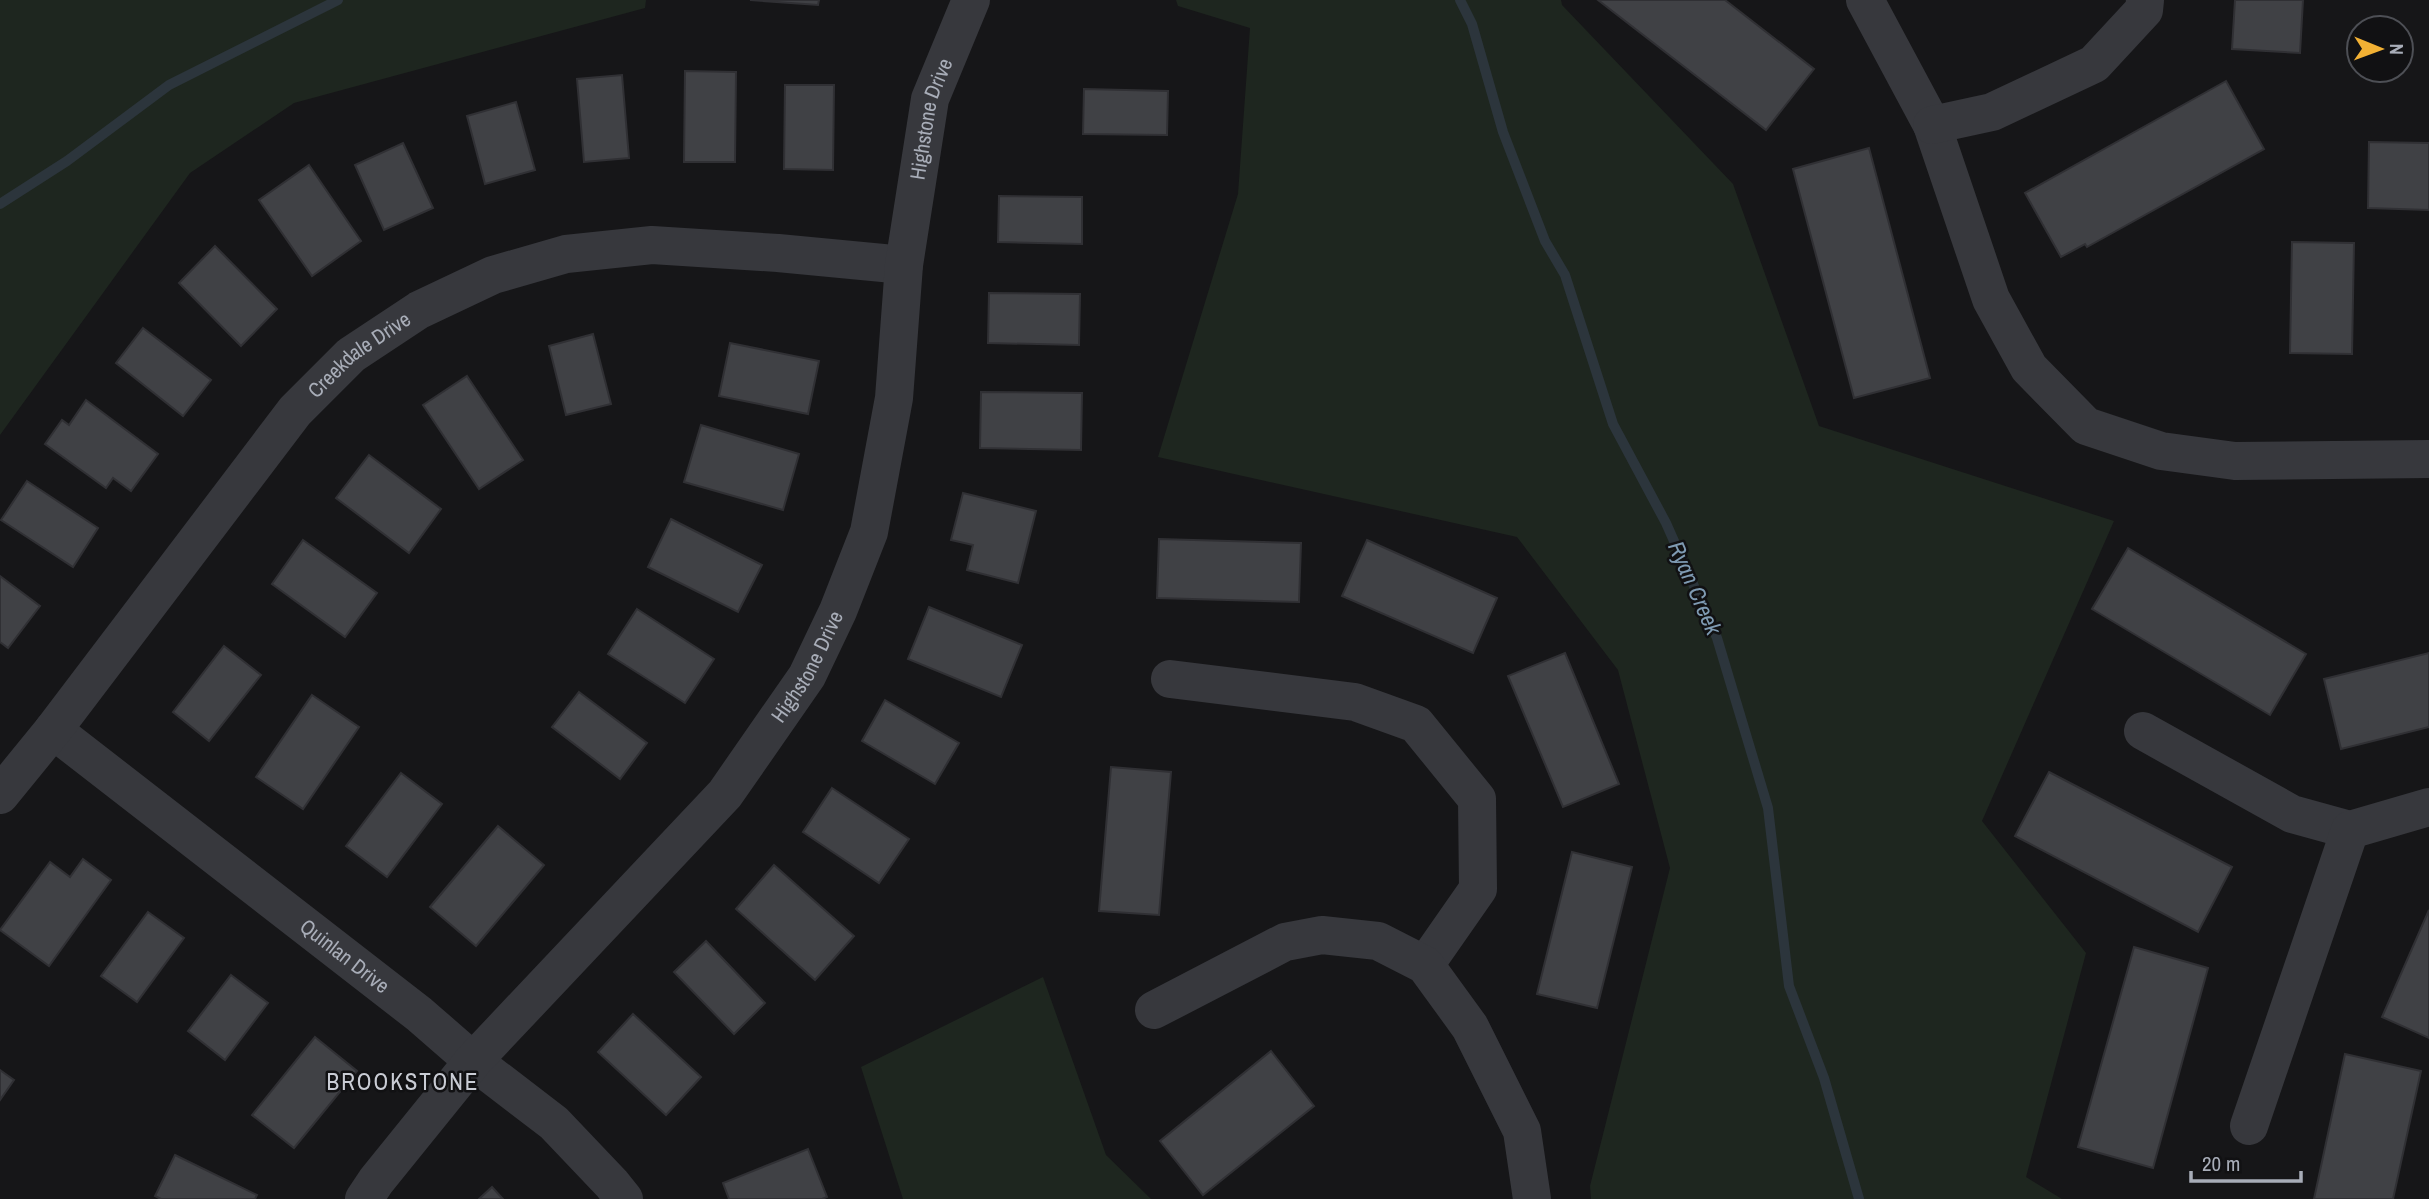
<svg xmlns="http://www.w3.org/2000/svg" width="2429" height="1199" font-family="'Archivo Narrow',sans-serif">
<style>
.green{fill:#1e261f}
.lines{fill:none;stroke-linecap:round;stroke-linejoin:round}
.stream{stroke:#2c353c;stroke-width:10}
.building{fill:#404145;stroke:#303034;stroke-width:2}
.minor{stroke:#37383d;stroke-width:38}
.labels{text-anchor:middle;stroke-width:5;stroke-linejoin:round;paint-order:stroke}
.street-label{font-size:21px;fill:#a8adb8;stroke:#111113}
.water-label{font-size:23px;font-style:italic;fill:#7f9bb3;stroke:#111113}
.neighbourhood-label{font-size:23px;letter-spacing:2px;fill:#c9ccd4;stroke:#111113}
</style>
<rect width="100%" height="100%" fill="#161618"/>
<g class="green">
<path d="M0 0H646L645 8 294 103 190 173 0 435Z"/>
<path d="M1176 0H1561L1562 5 1733 184 1819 426 2114 521 1982 821 2086 953 2026 1177 2062 1199H1591L1590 1186 1670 868 1618 670 1517 537 1158 457 1238 194 1250 28 1178 6Z"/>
<path d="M1043 977 1106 1155 1151 1199H903L861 1067Z"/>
</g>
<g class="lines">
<g class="stream">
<path d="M1460 0 1472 24 1503 132 1545 241 1565 275 1613 424 1666 523 1717 638 1768 808 1789 986 1824 1078 1859 1199"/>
<path d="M0 204 67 161 169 85 338 0"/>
</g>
</g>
<g class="building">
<path d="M750 0H819L818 5Z"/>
<path d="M1598 0H1725L1814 69 1766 130Z"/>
<path d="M2235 0H2303L2300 53 2232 49Z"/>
<path d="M685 71 736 72 735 162H684Z"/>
<path d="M622 75 629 158 584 162 577 79Z"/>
<path d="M2226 81 2264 149 2087 247 2085 244 2061 257 2025 193Z"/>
<path d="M785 85H834L833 170 784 169Z"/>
<path d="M1084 89 1168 91 1167 135 1083 134Z"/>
<path d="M516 102 535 170 485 184 467 116Z"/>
<path d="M2369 142 2429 143V210L2368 208Z"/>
<path d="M403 143 433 208 384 230 355 165Z"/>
<path d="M1869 148 1930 378 1854 398 1793 169Z"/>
<path d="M309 165 361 241 312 276 259 200Z"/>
<path d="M999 196 1082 197V244L998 242Z"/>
<path d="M2292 242 2354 243 2352 354 2290 353Z"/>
<path d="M215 246 277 309 241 346 179 283Z"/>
<path d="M989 293 1080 294 1079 345 988 343Z"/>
<path d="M143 328 211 380 183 416 116 363Z"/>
<path d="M593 334 611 404 566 415 549 346Z"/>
<path d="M730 343 819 361 808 414 719 396Z"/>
<path d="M467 376 523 460 479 489 423 405Z"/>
<path d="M981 392 1082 393 1081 450 980 448Z"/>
<path d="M86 400 158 454 131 491 113 478 106 488 45 444 62 420 69 425Z"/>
<path d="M701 425 799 454 783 510 684 482Z"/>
<path d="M369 455 441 509 409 553 336 498Z"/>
<path d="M27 481 98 528 73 567 1 520Z"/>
<path d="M963 493 1036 511 1018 583 967 570 973 545 951 540Z"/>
<path d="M671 519 762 565 738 612 648 567Z"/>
<path d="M1159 539 1301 543 1299 602 1157 598Z"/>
<path d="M303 540 377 593 345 637 272 584Z"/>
<path d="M1367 540 1497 598 1473 653 1342 596Z"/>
<path d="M2128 548 2306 654 2270 715 2092 609Z"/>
<path d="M0 576 40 606 8 648 0 642Z"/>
<path d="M929 607 1022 645 1001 697 908 659Z"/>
<path d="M637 609 714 659 685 703 608 654Z"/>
<path d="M224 646 261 675 209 741 173 712Z"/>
<path d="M1565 653 1619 784 1563 807 1508 676Z"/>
<path d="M2429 653V727L2341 749 2324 679Z"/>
<path d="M579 692 647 743 620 779 552 727Z"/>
<path d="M312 695 359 727 303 809 256 777Z"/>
<path d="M885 700 959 743 935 784 862 741Z"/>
<path d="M1111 767 1171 772 1159 915 1099 911Z"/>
<path d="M2049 772 2232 867 2198 932 2015 836Z"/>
<path d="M401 773 442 804 387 877 346 846Z"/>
<path d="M832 788 909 839 879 883 803 832Z"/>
<path d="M498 826 544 865 476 946 430 907Z"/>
<path d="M1572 852 1632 867 1597 1008 1537 994Z"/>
<path d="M83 859 111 880 49 966 0 930 50 862 70 877Z"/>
<path d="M774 865 854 936 815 980 736 909Z"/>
<path d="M2429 910V1038L2382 1017Z"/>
<path d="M148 912 184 938 137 1002 101 976Z"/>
<path d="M706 941 765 1003 734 1034 674 972Z"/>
<path d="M2134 947 2208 968 2153 1168 2078 1147Z"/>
<path d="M231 975 268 1003 225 1060 188 1031Z"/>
<path d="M633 1014 701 1077 666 1115 598 1052Z"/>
<path d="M315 1037 357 1071 294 1148 252 1115Z"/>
<path d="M1271 1051 1314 1106 1203 1195 1160 1141Z"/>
<path d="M2345 1054 2421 1071 2393 1199H2314Z"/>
<path d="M0 1070 14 1080 0 1100Z"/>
<path d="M808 1149 827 1197 822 1199H729L723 1183Z"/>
<path d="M175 1155 257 1195 255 1199H161L155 1196Z"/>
<path d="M492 1187 503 1199H479Z"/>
</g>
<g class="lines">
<g class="minor">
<path d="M1865 0 1932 125 1991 299 2029 368 2086 426 2161 451 2235 461 2429 459"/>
<path d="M1932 125 1992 112 2094 64 2144 10 2145 0"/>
<path d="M1170 679 1355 702 1416 724 1477 799 1478 889 1425 965"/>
<path id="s1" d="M53 730 419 1014 473 1061 554 1123 612 1184 624 1199"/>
<path d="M2143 731 2292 814 2350 830"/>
<path id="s2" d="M0 795 53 730 295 411 351 355 419 310 493 275 566 254 652 245 778 253 904 265"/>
<path d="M1154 1010 1285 942 1322 935 1378 941 1425 965 1470 1027 1522 1131 1532 1199"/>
<path d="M2249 1126 2350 830 2429 807"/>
<path id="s3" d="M364 1199 376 1181 473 1061 725 794 807 676 838 611 869 532 894 398 904 265 930 99 971 0"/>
</g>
</g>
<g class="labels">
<g class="street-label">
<text dy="7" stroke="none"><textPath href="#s3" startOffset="1262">Highstone Drive</textPath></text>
<text dy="7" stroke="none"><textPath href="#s2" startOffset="570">Creekdale Drive</textPath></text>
<text dy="7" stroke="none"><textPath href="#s3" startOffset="695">Highstone Drive</textPath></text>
<text dy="7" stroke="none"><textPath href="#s1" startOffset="369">Quinlan Drive</textPath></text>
</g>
<g class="water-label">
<text transform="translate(1695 588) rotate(66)" y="8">Ryan Creek</text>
</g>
<g class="neighbourhood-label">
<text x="403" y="1090">BROOKSTONE</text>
</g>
</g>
<g transform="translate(2380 49) rotate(91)"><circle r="33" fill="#111113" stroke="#4d4f55" stroke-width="2"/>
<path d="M0-5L12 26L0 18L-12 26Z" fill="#f2b134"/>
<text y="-10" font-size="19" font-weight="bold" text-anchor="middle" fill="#a8adb8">N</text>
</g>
<path d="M2191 1171v10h110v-10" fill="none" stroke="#a8adb8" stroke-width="3.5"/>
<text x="2202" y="1171" font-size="21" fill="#a8adb8" stroke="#111113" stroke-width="5" paint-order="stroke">20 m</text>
</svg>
